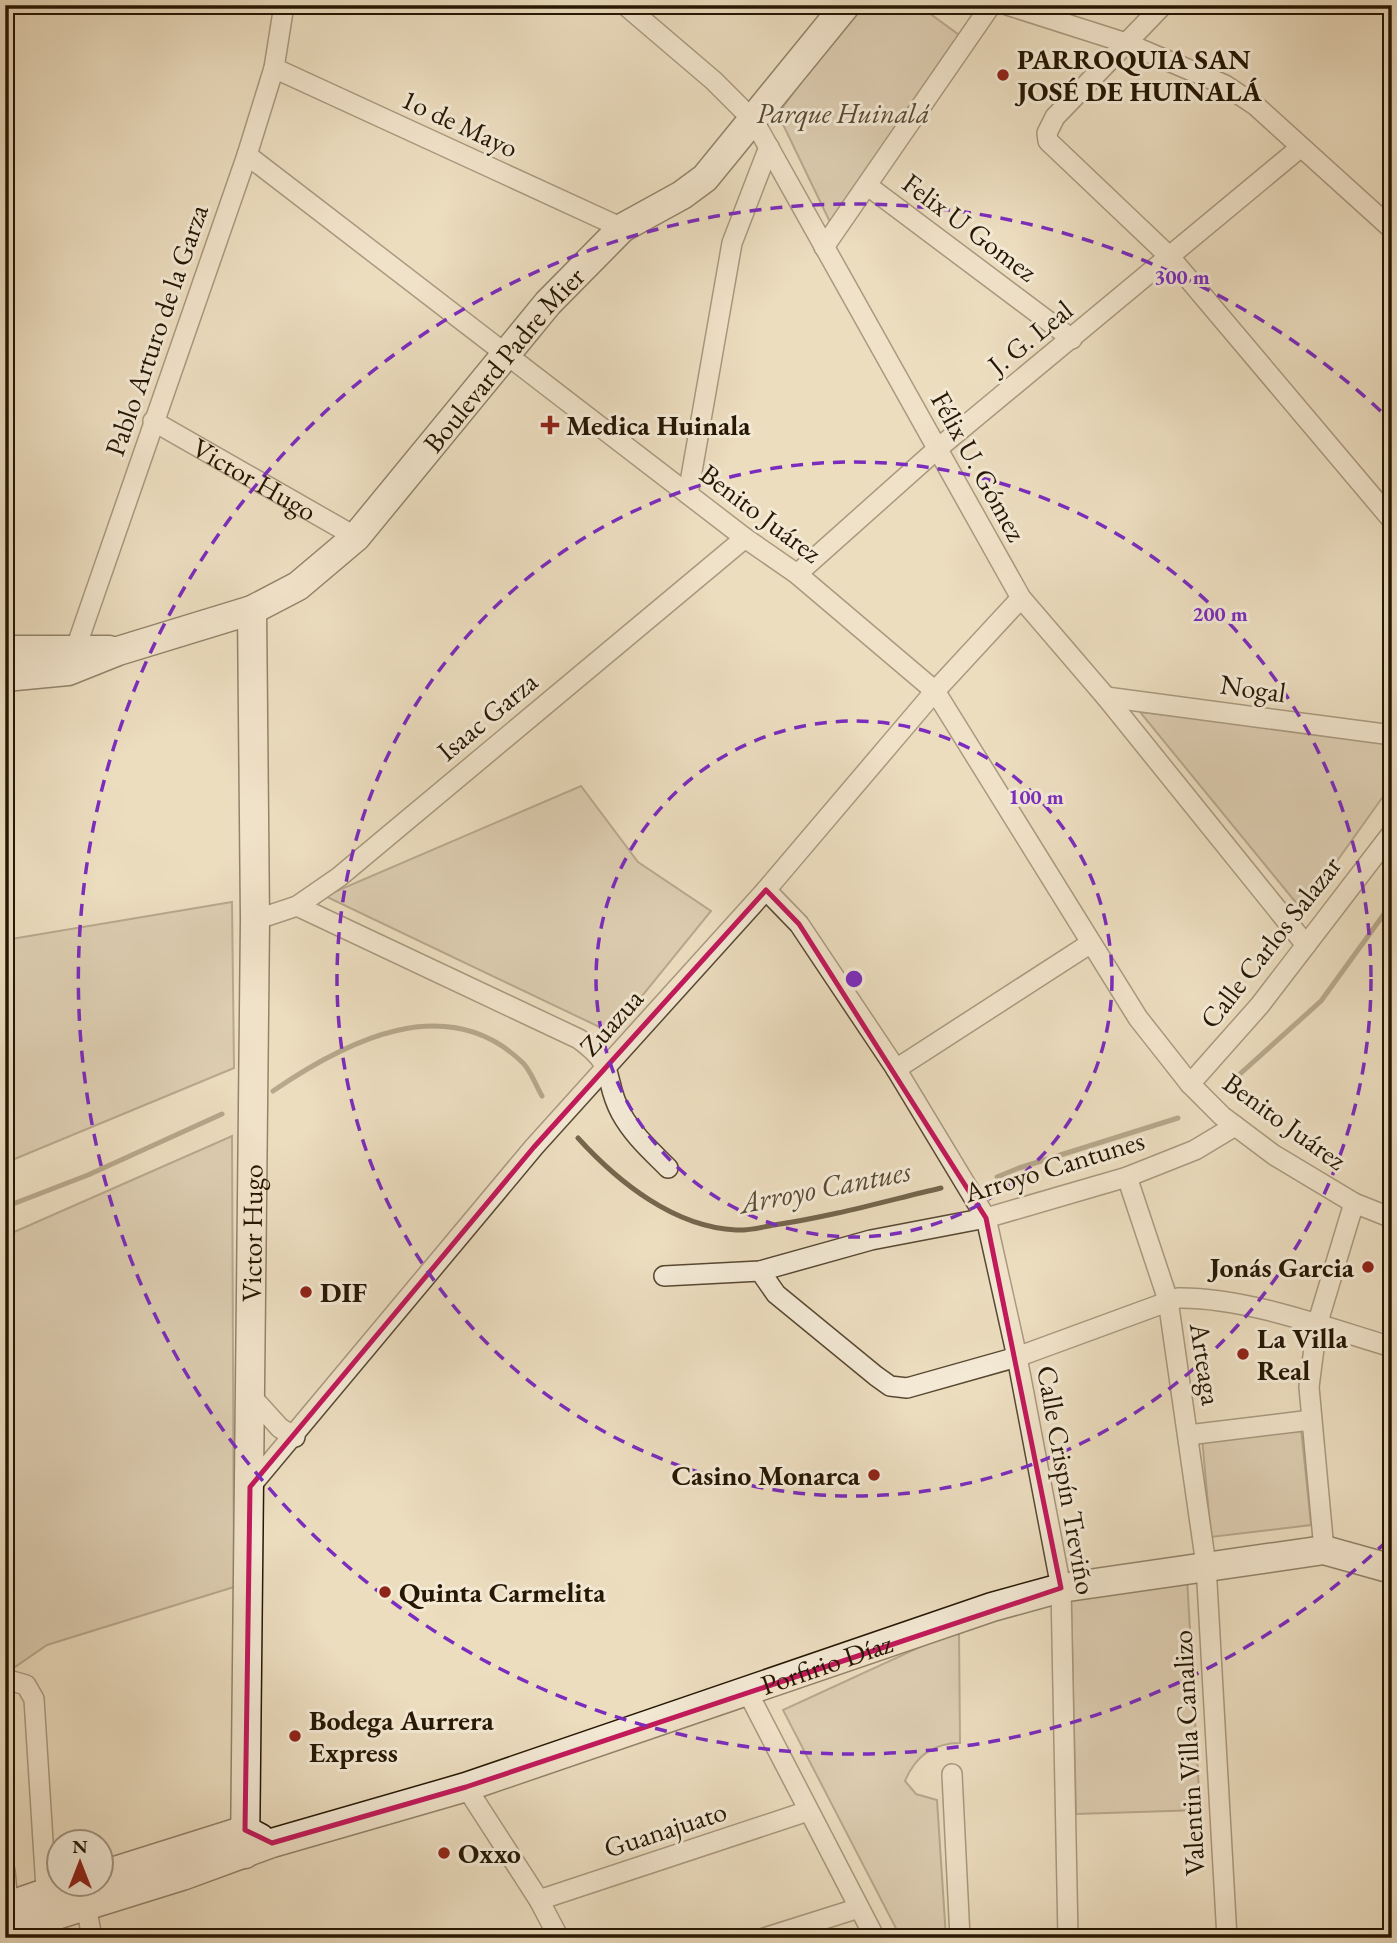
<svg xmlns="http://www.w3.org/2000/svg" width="1397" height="1943" font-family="'EB Garamond',serif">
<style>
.green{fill:#cabb9f;stroke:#786951;stroke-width:2}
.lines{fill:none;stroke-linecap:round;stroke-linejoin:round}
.stream{stroke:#75664d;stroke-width:5}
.street-casing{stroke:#584832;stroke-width:22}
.secondary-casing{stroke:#261703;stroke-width:31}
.street{stroke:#f3e9d5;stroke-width:19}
.secondary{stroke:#f3e9d5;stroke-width:28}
.marked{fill:none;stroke:#c2185b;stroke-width:5;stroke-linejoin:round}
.ring{fill:none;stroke:#7b2cbf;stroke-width:3.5;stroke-dasharray:12 9}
.poi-dot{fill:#8f2418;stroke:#f3e9d5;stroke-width:2.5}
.labels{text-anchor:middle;stroke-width:6;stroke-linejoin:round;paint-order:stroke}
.poi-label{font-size:28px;font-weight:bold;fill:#261703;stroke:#f3e9d5;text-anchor:start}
.park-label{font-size:28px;font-style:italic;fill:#574832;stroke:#f3e9d5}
.street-label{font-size:28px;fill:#261703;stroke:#f3e9d5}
.water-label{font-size:30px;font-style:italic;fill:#5a4b35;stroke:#f3e9d5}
.centre{fill:#7b2cbf;stroke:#f3e9d5;stroke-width:3.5}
.ring-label{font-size:21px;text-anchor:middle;font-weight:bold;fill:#7b2cbf;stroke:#f3e9d5;stroke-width:6;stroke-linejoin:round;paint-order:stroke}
</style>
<rect width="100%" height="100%" fill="#ecddbf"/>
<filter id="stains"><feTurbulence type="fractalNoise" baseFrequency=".00286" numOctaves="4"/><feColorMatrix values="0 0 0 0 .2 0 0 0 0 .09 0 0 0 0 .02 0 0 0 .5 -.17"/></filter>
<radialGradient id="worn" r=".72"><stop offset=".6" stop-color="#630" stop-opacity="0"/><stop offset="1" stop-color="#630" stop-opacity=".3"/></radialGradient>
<g class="green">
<path d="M857 5H918L962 37 830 222 778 114Z"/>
<path d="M1140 712 1392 741V784L1302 910Z"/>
<path d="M581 786 638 862 711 911 612 1033 325 896Z"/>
<path d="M232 902 234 1068 5 1163V940Z"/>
<path d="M232 1136 234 1587 47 1645 15 1667 6 1650 5 1642V1236Z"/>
<path d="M1301 1428 1311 1525 1211 1537 1202 1438Z"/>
<path d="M1187 1577 1200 1810 1076 1814 1071 1596Z"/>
<path d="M959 1629 960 1743C933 1743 915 1757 905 1781L916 1794 937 1800 946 1938H901L783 1710Z"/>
</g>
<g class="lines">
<g class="stream">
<path d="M1231 1082 1321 1001 1392 903"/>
<path d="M273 1091C346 1041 447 989 523 1063 531 1071 536 1086 542 1096"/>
<path d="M578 1138C618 1182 674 1227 736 1230 748 1231 762 1227 774 1225 830 1217 886 1201 941 1188"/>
<path d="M997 1177 1019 1168 1178 1118"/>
<path d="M5 1207 88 1175 222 1114"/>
</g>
<defs>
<g id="street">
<path d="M625 5 714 81 754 121 1021 598 1106 697 1306 945"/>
<path d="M1007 5 1126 43 1225 85 1255 105 1392 229"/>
<path d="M1163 5 1055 117 1047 133 1048 141 1170 257 1392 520"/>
<path d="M274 68 622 228"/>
<path d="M247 155 745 538 797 574 935 691 1138 1018 1190 1084 1222 1116 1274 1155 1354 1203 1392 1218"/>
<path d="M868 186 1072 339"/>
<path d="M824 247 991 5"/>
<path id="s1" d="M153 421 356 537"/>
<path d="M688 494 732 243 769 147"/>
<path d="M797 574 936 450 1301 147"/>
<path d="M72 659 247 155 274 68 284 5"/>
<path d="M1106 697 1392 735"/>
<path d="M766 890 799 924 896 1069 986 1218 1017 1357 1061 1588 1068 1938"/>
<path d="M297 906 579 1039C619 1068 602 1078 621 1113 633 1135 651 1151 668 1168"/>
<path d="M255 920 297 906 339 877 745 538"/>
<path d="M896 1069 1091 943"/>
<path d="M1190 1084 1260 1005 1392 833"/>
<path d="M1127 1177 1168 1300 1206 1565 1227 1938"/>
<path d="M760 1271 776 1294 876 1376 890 1386 907 1388 1017 1357 1178 1298C1245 1297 1328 1328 1392 1347"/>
<path d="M664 1276 760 1271 871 1240 986 1218 1127 1177 1195 1150 1235 1126"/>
<path d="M250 1395 280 1428 295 1437"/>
<path d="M1188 1435 1311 1420"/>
<path d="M250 1487 534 1147 766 890 935 691 1021 598"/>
<path d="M1324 1550 1309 1387 1317 1325 1354 1203"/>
<path d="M5 1679 26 1685 34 1699 47 1904"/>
<path d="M748 1693 875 1938"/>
<path d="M952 1774 960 1938"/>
<path d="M466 1787 539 1900 559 1938"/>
<path d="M5 1871 9 1915"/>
<path d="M539 1900 808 1811"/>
<path d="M86 1905 92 1938"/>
<path d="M764 1938 859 1908"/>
</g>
<g id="secondary">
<path d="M5 650H109"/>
<path id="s2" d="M5 677 68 671 118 651 252 610 298 586 356 537 548 303 622 228 682 195 705 178 846 5"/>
<path id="s3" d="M245 1854 255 920 252 610"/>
<path d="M102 1875 245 1830 260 1838"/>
<path d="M5 1907 72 1884"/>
<path id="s4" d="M5 1931 182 1876 272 1843 466 1787 992 1607 1061 1588 1324 1550 1392 1569"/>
</g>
</defs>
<use href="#street" class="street-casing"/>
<use href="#secondary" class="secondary-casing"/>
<use href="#street" class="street"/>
<use href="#secondary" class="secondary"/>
</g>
<path d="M0 0H1397V1943H0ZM766 890 799 924 986 1218 1061 1588 466 1787 272 1843 245 1830 250 1487 534 1147Z" fill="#ecddbf" fill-opacity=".55" fill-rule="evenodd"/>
<path class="marked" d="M766 890 799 924 986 1218 1061 1588 466 1787 272 1843 245 1830 250 1487 534 1147Z"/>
<g class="ring">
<circle cx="854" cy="979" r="258"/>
<circle cx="854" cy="979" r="517"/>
<path d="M1387 1541A775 775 0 1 1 1387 417"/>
</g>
<g class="poi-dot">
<circle cx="1003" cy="75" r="7"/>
<path d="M546.5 414.5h7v7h7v7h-7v7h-7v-7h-7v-7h7z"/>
<circle cx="1368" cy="1267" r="7"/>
<circle cx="306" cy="1292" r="7"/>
<circle cx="1243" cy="1354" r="7"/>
<circle cx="874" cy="1475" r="7"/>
<circle cx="385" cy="1592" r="7"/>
<circle cx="295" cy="1736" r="7"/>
<circle cx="444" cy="1853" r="7"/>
</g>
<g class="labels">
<g class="poi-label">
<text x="1017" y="69">PARROQUIA SAN<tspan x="1017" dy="32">JOSÉ DE HUINALÁ</tspan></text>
<text x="566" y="435">Medica Huinala</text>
<text x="1354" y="1277" text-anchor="end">Jonás Garcia</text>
<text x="320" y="1302">DIF</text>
<text x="1257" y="1348">La Villa<tspan x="1257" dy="32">Real</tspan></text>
<text x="860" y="1485" text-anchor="end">Casino Monarca</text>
<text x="399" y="1602">Quinta Carmelita</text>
<text x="309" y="1730">Bodega Aurrera<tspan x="309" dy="32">Express</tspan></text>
<text x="458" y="1863">Oxxo</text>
</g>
<g class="park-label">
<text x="843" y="123">Parque Huinalá</text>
</g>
<g class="street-label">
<text transform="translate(460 123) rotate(25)" y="10">1o de Mayo</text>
<text transform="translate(970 227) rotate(37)" y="10">Felix U Gomez</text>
<text transform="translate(156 330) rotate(-71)" y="10">Pablo Arturo de la Garza</text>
<text transform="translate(1030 337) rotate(-39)" y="10">J. G. Leal</text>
<text dy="10" stroke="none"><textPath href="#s2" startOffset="616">Boulevard Padre Mier</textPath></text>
<text transform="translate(979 466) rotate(61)" y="10">Félix U. Gómez</text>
<text dy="10" stroke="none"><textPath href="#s1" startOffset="117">Victor Hugo</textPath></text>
<text transform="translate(761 513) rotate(37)" y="10">Benito Juárez</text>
<text transform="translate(1253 688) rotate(8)" y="10">Nogal</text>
<text transform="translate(487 716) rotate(-40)" y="10">Isaac Garza</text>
<text transform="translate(1270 942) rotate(-52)" y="10">Calle Carlos Salazar</text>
<text transform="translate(611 1022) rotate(-48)" y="10">Zuazua</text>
<text transform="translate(1285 1121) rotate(36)" y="10">Benito Juárez</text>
<text transform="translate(1054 1166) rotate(-17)" y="10">Arroyo Cantunes</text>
<text dy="10" stroke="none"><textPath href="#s3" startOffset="621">Victor Hugo</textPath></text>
<text transform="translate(1206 1364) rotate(81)" y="10">Arteaga</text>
<text transform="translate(1067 1480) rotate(80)" y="10">Calle Crispín Treviño</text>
<text dy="10" stroke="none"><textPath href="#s4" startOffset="864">Porfirio Díaz</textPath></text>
<text transform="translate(1188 1753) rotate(-93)" y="10">Valentin Villa Canalizo</text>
<text transform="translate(665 1829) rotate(-18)" y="10">Guanajuato</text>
</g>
<g class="water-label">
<text transform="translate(825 1187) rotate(-11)" y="10">Arroyo Cantues</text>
</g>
</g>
<circle cx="854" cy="979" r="10" class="centre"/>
<g class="ring-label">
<text x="1182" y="284">300 m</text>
<text x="1220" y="621">200 m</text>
<text x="1036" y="804">100 m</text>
</g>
<rect width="1397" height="1943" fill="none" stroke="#ecddbf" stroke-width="28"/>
<rect x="7" y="7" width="1383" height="1929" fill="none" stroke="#261703" stroke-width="3.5"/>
<rect x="14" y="14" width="1369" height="1915" fill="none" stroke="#261703" stroke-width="2"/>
<g transform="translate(80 1863)"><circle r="33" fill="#f3e9d5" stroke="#a19581" stroke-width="2"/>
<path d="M0-5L12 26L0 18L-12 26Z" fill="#8f2418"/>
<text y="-10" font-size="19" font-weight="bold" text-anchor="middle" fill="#261703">N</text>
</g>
<rect width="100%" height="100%" filter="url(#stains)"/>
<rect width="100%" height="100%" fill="url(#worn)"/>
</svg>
